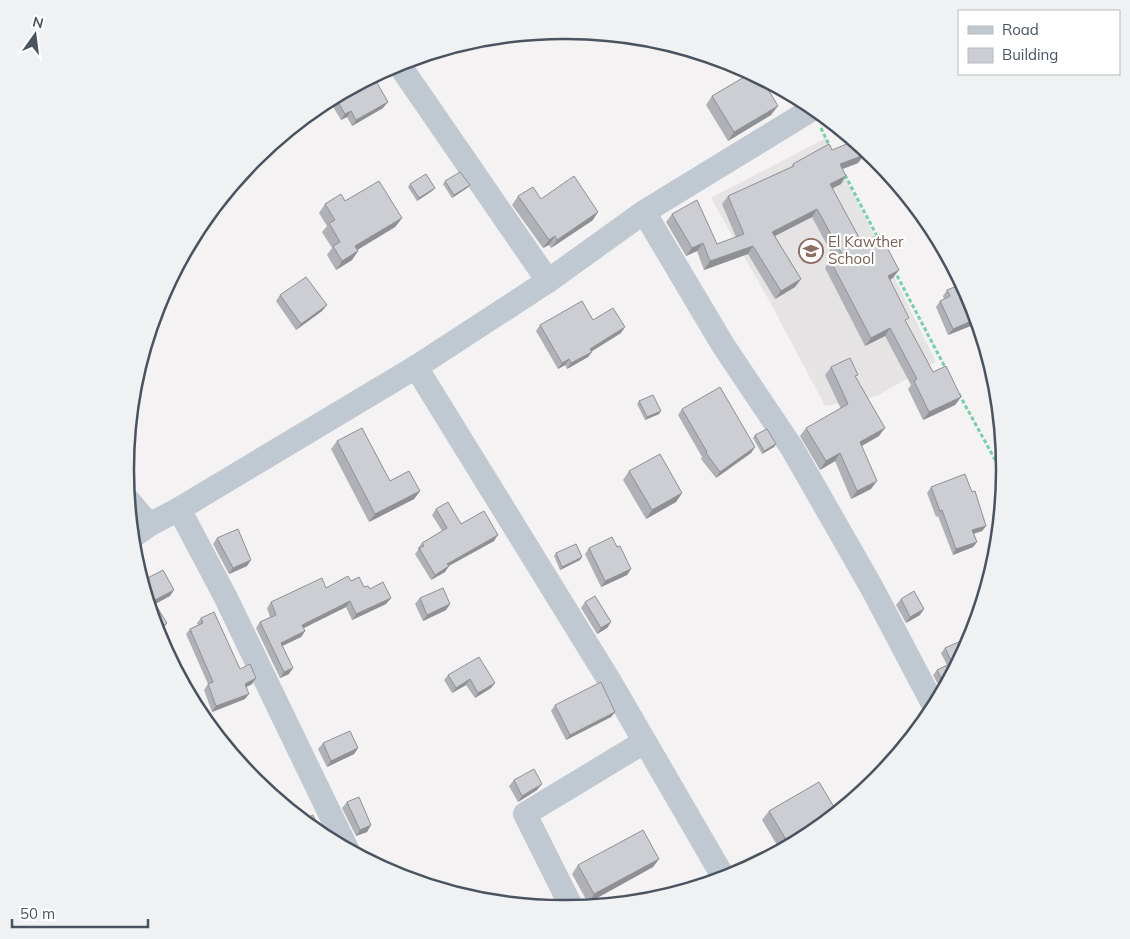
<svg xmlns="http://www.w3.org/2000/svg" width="1130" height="939" font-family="Mulish,sans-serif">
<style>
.education{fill:#e5e3e4}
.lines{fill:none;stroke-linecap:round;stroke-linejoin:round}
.path{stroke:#78cfa7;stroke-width:3;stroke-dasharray:4 2.5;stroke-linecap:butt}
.minor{stroke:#c0c9d1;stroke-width:24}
.wall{fill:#afb1b6}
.shaded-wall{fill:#8f9094}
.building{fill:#ccced4;stroke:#8f9094}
.labels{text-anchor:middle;stroke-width:4.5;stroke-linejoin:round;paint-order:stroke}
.education-label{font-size:15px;fill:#785e54;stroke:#fff;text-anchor:start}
.rim{fill:none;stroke:#495460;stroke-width:2.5}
</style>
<rect width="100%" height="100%" fill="#f4f2f2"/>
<path class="education" d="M826 138 936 362 877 396 825 406 771 304 711 198Z"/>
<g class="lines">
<g class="path">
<path d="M821 128 830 147"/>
<path d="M845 175 878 238"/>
<path d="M894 270 946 369"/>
<path d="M959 394 1004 476"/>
</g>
<g class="minor">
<path d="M398 63 548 281"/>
<path d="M644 212 723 345 792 448 872 588 934 706"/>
<path d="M416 367 609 680 724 878"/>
<path d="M128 500 149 525"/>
<path d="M179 509 225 596 347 849"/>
<path d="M132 537 149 525 179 509 416 367 548 281 644 212 814 108"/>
<path d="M572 908 525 814 644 742"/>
</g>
</g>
<g class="wall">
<path d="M373 76 383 108 352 126 347 117 341 120 329 100Z"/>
<path d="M712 96 771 115 728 141 706 105Z"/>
<path d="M832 150 864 155 858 163 843 169 841 184 832 188 862 243 893 278 890 280 906 322 933 372 961 397 955 405 923 420 908 389 911 385 885 336 865 346 825 268 830 260 834 258 812 217 775 236 801 279 795 287 775 299 748 254 704 270 697 251 686 256 666 222 672 214 717 244 736 237 722 204 728 196 791 167 793 164Z"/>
<path d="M445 181 470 185 467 188 452 198 443 184Z"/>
<path d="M410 184 435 188 432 191 417 201 408 187Z"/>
<path d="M518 196 541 199 593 220 551 248 549 245 543 248 512 205Z"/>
<path d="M345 201 402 218 395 227 357 250 358 251 352 260 336 270 327 255 332 248 322 232 327 226 319 213 325 204Z"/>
<path d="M923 216 931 226 936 236 934 237Z"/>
<path d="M947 290 971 302 978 323 948 335 936 307 940 301 944 299 943 296Z"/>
<path d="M280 295 327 305 322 311 296 330 276 301Z"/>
<path d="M593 320 621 333 591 351 588 357 567 369 565 365 558 369 536 331 540 325Z"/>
<path d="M831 367 856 378 879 436 862 446 871 489 851 499 835 461 820 470 800 436 806 428 841 409 825 375Z"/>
<path d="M990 376 996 384 998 405 986 382Z"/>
<path d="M639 401 659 414 645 420 637 404Z"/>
<path d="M682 409 755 447 751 453 716 478 701 459 702 457 678 415Z"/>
<path d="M755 435 776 444 774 447 762 454 753 438Z"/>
<path d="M337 441 390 481 420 491 414 499 369 522 331 449Z"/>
<path d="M629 471 682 493 676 502 646 519 623 480Z"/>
<path d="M931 487 986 526 982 531 974 534 977 542 973 547 953 555 938 516 936 517 927 493Z"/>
<path d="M436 509 494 541 449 566 445 572 431 580 415 554 418 550V548L422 543 442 531 432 515Z"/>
<path d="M217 538 247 566 229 574 213 544Z"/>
<path d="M617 547 631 569 627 575 601 587 585 554 589 548Z"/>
<path d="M556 553 580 560 560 570 554 556Z"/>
<path d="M351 581 364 587 370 589 391 598 386 604 352 620 346 607 303 628 305 631 301 637 282 646 289 674 280 678 256 628 260 622 270 617 267 608 271 602Z"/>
<path d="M420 598 450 604 446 610 423 621 415 604Z"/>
<path d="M901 599 920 615 906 623 896 605Z"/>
<path d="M585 602 611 622 607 628 597 634 581 608Z"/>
<path d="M201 618 252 684 246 687 245 699 212 712 204 690 208 684 186 634 190 629 198 625 197 623Z"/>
<path d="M971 638 942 692 933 675 937 670 947 665 941 653 945 648Z"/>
<path d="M448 675 495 683 491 688 475 698 466 685 452 693 444 680Z"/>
<path d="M555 705 615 712 611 717 566 740 551 711Z"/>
<path d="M323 743 358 748 354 754 327 767 318 749Z"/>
<path d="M514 780 537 790 518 802 509 786Z"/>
<path d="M347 802 371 825 367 832 356 836 342 808Z"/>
<path d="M769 811 809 835 780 850 762 820Z"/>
<path d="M659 859 653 867 588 903 572 874 578 865Z"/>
</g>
<g class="shaded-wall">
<path d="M388 102 383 108 352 126 356 120Z"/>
<path d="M778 106 771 115 728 141 734 132Z"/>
<path d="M351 111 347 117 341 120 345 114Z"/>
<path d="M864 155 858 163 834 172 840 164Z"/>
<path d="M846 176 841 184 824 193 830 184Z"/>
<path d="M470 185 467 188 452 198 454 195Z"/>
<path d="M435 188 432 191 417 201 419 198Z"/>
<path d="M817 209 812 217 767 240 772 232Z"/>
<path d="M598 212 593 220 551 248 557 240Z"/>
<path d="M402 218 395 227 349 255 355 246Z"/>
<path d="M555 236 549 245 543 248 549 240Z"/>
<path d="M703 243 697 251 686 256 692 248Z"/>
<path d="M753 246 748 254 704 270 710 261Z"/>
<path d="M358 251 352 260 336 270 342 261Z"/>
<path d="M899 270 893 278 882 284 888 276Z"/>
<path d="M801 279 795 287 775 299 781 291Z"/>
<path d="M327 305 322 311 296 330 301 324Z"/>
<path d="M976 319 978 323 948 335 953 329Z"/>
<path d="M625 327 621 333 586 355 590 349Z"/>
<path d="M890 328 885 336 865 346 871 338Z"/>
<path d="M592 352 588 357 567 369 571 363Z"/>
<path d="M569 359 565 365 558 369 562 363Z"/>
<path d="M961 397 955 405 923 420 929 412Z"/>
<path d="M661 411 659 414 645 420 647 417Z"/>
<path d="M885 428 879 436 854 450 860 442Z"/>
<path d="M776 444 774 447 762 454 764 451Z"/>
<path d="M755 447 751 453 716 478 720 472Z"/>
<path d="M840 453 835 461 820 470 826 461Z"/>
<path d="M877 481 871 489 851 499 857 491Z"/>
<path d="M420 491 414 499 369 522 375 514Z"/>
<path d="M682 493 676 502 646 519 652 510Z"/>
<path d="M986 526 982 531 968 535 972 530Z"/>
<path d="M498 535 494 541 443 569 447 564Z"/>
<path d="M977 542 973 547 953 555 956 549Z"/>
<path d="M582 557 580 560 560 570 562 567Z"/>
<path d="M251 560 247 566 229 574 233 568Z"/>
<path d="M449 566 445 572 431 580 435 575Z"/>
<path d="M631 569 627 575 601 587 605 581Z"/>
<path d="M174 590 170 596 150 607 153 601Z"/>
<path d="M391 598 386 604 352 620 356 614Z"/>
<path d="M350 601 346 607 298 631 302 625Z"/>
<path d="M450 604 446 610 423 621 427 615Z"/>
<path d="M924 609 920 615 906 623 910 617Z"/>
<path d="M611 622 607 628 597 634 601 628Z"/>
<path d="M167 623 163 629 157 633V630Z"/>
<path d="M305 631 301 637 276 649 281 643Z"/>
<path d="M293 668 289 674 280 678 284 672Z"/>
<path d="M256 678 252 684 241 690 245 684Z"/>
<path d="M470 679 466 685 452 693 456 688Z"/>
<path d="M495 683 491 688 475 698 478 693Z"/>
<path d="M249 694 245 699 212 712 216 706Z"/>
<path d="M615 712 611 717 566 740 570 735Z"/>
<path d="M358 748 354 754 327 767 331 761Z"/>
<path d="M542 784 537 790 518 802 522 796Z"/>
<path d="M829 819 809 835 784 849 788 843Z"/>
<path d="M371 825 367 832 356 836 360 830Z"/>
<path d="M659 859 653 867 588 903 594 894Z"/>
</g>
<g class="building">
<path d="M751 73 752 74 756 79 759 77 761 78 778 106 734 132 712 96Z"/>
<path d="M373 76 388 102 356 120 351 111 345 114 335 97Z"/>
<path d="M854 141 860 146 864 155 840 164 846 176 830 184 862 243 880 234 899 270 888 276 909 318 905 320 933 372 946 366 961 397 929 412 914 381 917 379 890 328 871 338 830 260 842 254 817 209 772 232 801 279 781 291 753 246 710 261 703 243 692 248 672 214 697 200 717 244 744 234 728 196 794 166 793 164 829 144 832 150Z"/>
<path d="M460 172 470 185 454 195 445 181Z"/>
<path d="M426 174 435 188 419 198 410 184Z"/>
<path d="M574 176 598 212 557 240 555 236 549 240 518 196 533 187 541 199Z"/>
<path d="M379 181 402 218 355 246 358 251 342 261 333 246 340 242 329 223 335 220 325 204 341 194 345 201Z"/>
<path d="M306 277 327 305 301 324 280 295Z"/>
<path d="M962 284 971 302 976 319 953 329 940 301 950 296 947 290Z"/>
<path d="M582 301 593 320 613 308 625 327 590 349 592 352 571 363 569 359 562 363 540 325Z"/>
<path d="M850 358 858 375 855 376 885 428 860 442 877 481 857 491 840 453 826 461 806 428 848 404 831 367Z"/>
<path d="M993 375 996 384V388L990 376Z"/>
<path d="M720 387 755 447 720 472 706 453 707 452 682 409Z"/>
<path d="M653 395 661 411 647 417 639 401Z"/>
<path d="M362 428 390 481 409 471 420 491 375 514 337 441Z"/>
<path d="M767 429 776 444 764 451 755 435Z"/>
<path d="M660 454 682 493 652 510 629 471Z"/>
<path d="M965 474 972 492 975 491 986 526 972 530 977 542 956 549 942 510 940 511 931 487Z"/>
<path d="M448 502 461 524 484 511 498 535 447 564 449 566 435 575 419 548 424 546 422 543 447 528 436 509Z"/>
<path d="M238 529 251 560 233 568 217 538Z"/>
<path d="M612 537 617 547 620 546 631 569 605 581 589 548Z"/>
<path d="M576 544 582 557 562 567 556 553Z"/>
<path d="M163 570 174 590 153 601 167 623 157 630 142 581Z"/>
<path d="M348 576 351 581 359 577 364 587 368 586 370 589 383 582 391 598 356 614 350 601 302 625 305 631 281 643 293 668 284 672 260 622 276 615 271 602 322 578 326 588Z"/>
<path d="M443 588 450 604 427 615 420 598Z"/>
<path d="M914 591 924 609 910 617 901 599Z"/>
<path d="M595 596 611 622 601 628 585 602Z"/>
<path d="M214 612 240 669 250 664 256 678 245 684 249 694 216 706 208 684 213 682 190 629 203 623 201 618Z"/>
<path d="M972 636 971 638 945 686 937 670 952 663 945 648Z"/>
<path d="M479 657 495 683 478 693 470 679 456 688 448 675Z"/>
<path d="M601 682 615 712 570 735 555 705Z"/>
<path d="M350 731 358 748 331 761 323 743Z"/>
<path d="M534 769 542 784 522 796 514 780Z"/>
<path d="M819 782 837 812 829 819 788 843 769 811Z"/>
<path d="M359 797 371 825 360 830 347 802Z"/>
<path d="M313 815 322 836 302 820Z"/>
<path d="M643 830 659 859 594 894 578 865Z"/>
</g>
<defs>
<symbol id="school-ring" viewBox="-11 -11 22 22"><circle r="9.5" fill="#fff" stroke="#8d6e63" stroke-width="1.5"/><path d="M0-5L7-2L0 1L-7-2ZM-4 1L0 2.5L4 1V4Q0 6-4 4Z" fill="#8d6e63"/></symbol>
</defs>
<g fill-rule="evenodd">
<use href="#school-ring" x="797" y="237" width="28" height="28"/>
</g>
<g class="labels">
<g class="education-label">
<text x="828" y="247">El Kawther<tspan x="828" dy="17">School</tspan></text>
</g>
</g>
<path d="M0 0H1130V939H0ZM564 39H566A430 430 0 0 1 996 469V470A430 430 0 0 1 566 900H564A430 430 0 0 1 134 470V469A430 430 0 0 1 564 39Z" fill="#f0f1f2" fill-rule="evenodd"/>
<path class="rim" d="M564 39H566A430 430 0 0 1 996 469V470A430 430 0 0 1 566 900H564A430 430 0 0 1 134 470V469A430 430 0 0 1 564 39Z"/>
<rect x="958" y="10" width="162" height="65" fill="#ffffff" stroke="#b6bbbf"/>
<rect x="968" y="26" width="25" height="8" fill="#c0c9d1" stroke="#b6bbbf"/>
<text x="1002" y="35" font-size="15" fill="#495460">Road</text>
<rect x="968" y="48" width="25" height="15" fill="#ccced4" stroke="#b6bbbf"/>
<text x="1002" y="60" font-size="15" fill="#495460">Building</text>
<g transform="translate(35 35) rotate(14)" stroke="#ffffff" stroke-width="4" paint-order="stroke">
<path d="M0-4L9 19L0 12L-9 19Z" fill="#495460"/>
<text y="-8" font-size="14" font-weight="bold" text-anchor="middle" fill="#495460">N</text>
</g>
<path d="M12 919v8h136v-8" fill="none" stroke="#495460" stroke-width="2.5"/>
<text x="20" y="919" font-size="15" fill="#495460" stroke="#ffffff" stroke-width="4" paint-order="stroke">50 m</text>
</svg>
